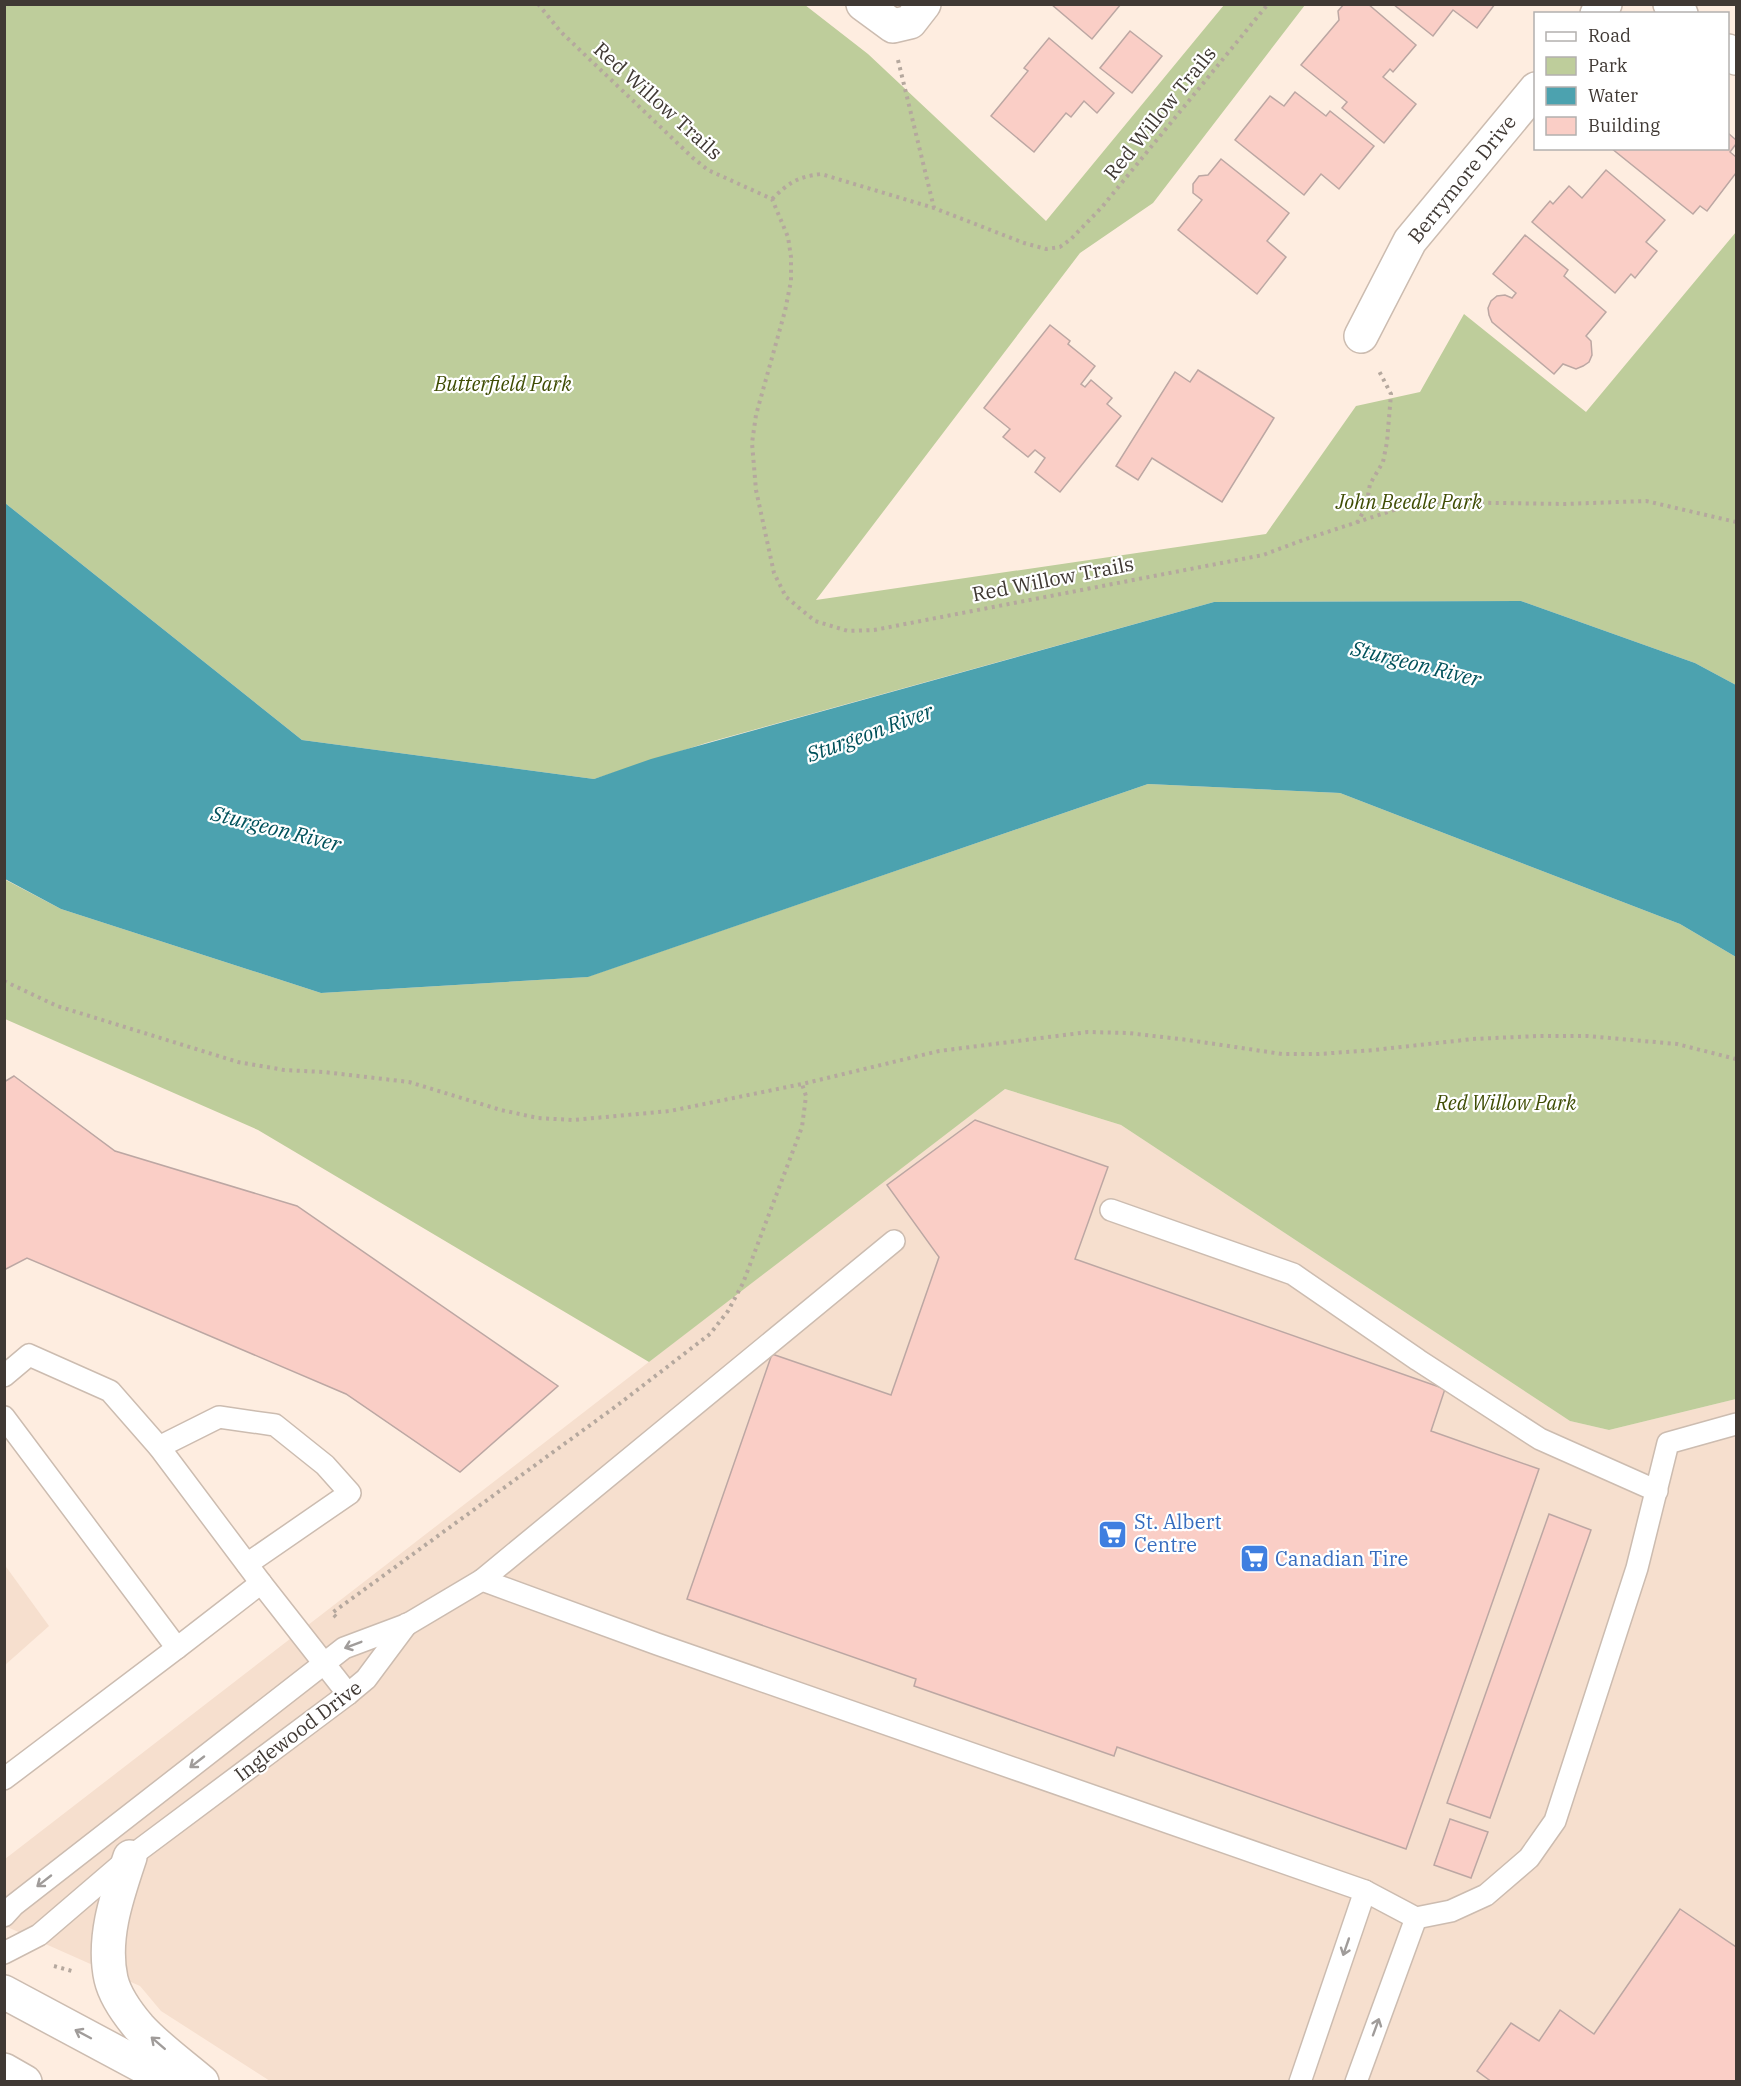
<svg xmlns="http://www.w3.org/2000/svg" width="1741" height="2086" font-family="'IBM Plex Serif',serif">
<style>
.built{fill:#f6dfce}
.green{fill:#becd9b}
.water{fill:#4ca2af}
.building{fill:#facec6;stroke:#bca7a3;stroke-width:1.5}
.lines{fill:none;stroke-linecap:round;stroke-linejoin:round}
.lane-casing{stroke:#ccbcb0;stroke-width:24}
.street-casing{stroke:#ccbcb0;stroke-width:36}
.secondary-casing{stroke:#ccbcb0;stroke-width:36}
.path{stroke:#b5a89e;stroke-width:4;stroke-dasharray:3 4.5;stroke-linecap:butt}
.lane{stroke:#fff;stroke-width:21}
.street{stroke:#fff;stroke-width:33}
.secondary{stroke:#fff;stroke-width:33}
.oneway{stroke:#a09c9a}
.labels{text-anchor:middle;stroke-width:4.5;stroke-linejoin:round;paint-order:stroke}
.street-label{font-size:20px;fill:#403934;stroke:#fff}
.park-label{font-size:20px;font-style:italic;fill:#3f4d04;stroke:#fff}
.shop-label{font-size:20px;fill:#366cbe;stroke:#fff;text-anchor:start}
.water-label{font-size:21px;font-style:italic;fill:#00515b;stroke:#fff}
</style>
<rect width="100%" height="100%" fill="#feede0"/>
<g class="built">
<path d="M1005 1089 1121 1125 1570 1421 1609 1430 1736 1399V2081H270L161 2011 140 1986 5 1926V1859L891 1175Z"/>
<path d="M4 1564 49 1626 5 1665H4Z"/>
</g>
<g class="green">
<path d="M4 5H805L868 54 1046 221 1224 5H1305L1153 203 1080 253 816 600 1266 534 1356 406 1420 392 1464 314 1586 412 1736 232V685L1695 663 1521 601 1214 602 706 743 594 779 302 740 5 503Z"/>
<path d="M1148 784 1340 793 1680 924 1736 957V1399L1609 1430 1570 1421 1121 1125 1005 1089 649 1362 258 1130 5 1019 4 879 61 909 321 993 587 977Z"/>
</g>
<path class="water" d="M5 503 302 740 594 779 651 759 1214 602 1521 601 1695 663 1736 685V957L1680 924 1340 793 1148 784 588 977 321 993 61 909 5 879Z"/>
<g class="building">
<path d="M1051 4H1121L1092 39Z"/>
<path d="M1344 4H1368L1416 45 1393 72 1390 69 1383 77 1416 104 1384 143 1342 108 1347 102 1301 65 1339 20 1338 11Z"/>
<path d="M1393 4H1495L1477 28 1453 10 1433 36Z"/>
<path d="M1130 31 1162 56 1132 93 1100 68Z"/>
<path d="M1049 38 1114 93 1097 113 1084 101 1071 117 1066 113 1034 152 991 116 1028 71 1024 68Z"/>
<path d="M1295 92 1326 116 1330 111 1374 146 1339 189 1321 174 1304 195 1235 140 1270 96 1284 106Z"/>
<path d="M1728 133 1736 140V144L1730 152 1736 157V173L1707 211 1700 206 1693 214 1611 148H1728Z"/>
<path d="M1221 159 1289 213 1267 241 1286 257 1257 294 1178 230 1202 200 1193 193V184L1199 176 1208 175Z"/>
<path d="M1606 170 1665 220 1646 242 1657 251 1635 278 1631 274 1615 293 1532 222 1550 201 1553 204 1569 186 1582 198Z"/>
<path d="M1525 235 1568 270 1564 276 1606 312 1586 336 1591 341 1592 355 1589 362 1583 366 1576 369 1563 364 1554 374 1492 322 1489 315 1488 308 1491 301 1497 296 1505 295 1512 298 1516 293 1493 274Z"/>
<path d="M1050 325 1070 341 1068 344 1095 366 1081 384 1085 387 1091 380 1112 398 1107 404 1121 416 1060 492 1035 472 1045 458 1035 450 1028 457 1003 437 1010 429 984 408Z"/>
<path d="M1198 370 1274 418 1222 502 1152 458 1138 480 1116 466 1175 372 1190 382Z"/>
<path d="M14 1076 115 1151 297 1206 558 1386 460 1472 346 1394 27 1258 4 1270V1082Z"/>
<path d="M975 1120 1108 1167 1075 1259 1445 1389 1431 1431 1539 1469 1406 1849 1117 1747 1114 1756 914 1686 916 1679 687 1599 772 1354 891 1395 939 1257 887 1185Z"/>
<path d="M1549 1514 1591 1530 1490 1818 1447 1803Z"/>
<path d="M1450 1819 1488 1832 1471 1878 1434 1865Z"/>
<path d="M1680 1909 1736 1947V2082H1492L1477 2071 1511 2023 1539 2041 1560 2010 1594 2034Z"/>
</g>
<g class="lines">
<defs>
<g id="lane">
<path d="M1111 1210 1293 1274 1418 1360 1540 1439 1657 1491"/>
<path d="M4 1376 29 1355 110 1391 159 1447 261 1583 348 1694"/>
<path d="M4 1417 177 1648 4 1779"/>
<path d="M159 1447 219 1417 275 1425 325 1465 350 1493 247 1564"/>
<path d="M482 1580 894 1241"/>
<path d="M177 1648 261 1583"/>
<path d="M4 1916 14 1905 344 1648 408 1624 482 1580 657 1644 1365 1891 1416 1918 1451 1911 1486 1895 1529 1858 1555 1821 1637 1568 1668 1443 1736 1424"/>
<path d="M4 1953 39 1935 130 1857 348 1694 366 1679 407 1624"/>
<path d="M1300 2082 1365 1891"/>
<path d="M1356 2082 1416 1918"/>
</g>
<g id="street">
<path d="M863 4 893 26 910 22 924 4"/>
<path d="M1670 4 1681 14"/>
<path d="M1597 14 1605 4"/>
<path d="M1728 51 1736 58"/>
<path d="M1361 336 1410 241 1536 89"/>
</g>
<g id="secondary">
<path d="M130 1857C117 1896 102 1938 111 1979 115 1996 128 2014 139 2027 157 2047 181 2064 202 2082"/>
<path d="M4 1992 172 2082"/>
<path d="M4 2070 25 2082"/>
</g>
</defs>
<use href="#lane" class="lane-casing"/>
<use href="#street" class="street-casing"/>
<use href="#secondary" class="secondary-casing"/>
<g class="path">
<path d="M538 4 561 32 693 158 708 170 772 199 788 237 791 257V281L785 311 756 415 752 443 756 490 774 573 786 597 815 621 848 631 874 630 1263 555 1303 540 1409 505 1434 502 1564 504 1646 501 1736 522"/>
<path d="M898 60 934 208"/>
<path d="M772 199C789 183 796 177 821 174L934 208 1024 243 1046 249 1060 247 1071 239 1102 207 1268 4"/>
<path d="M1357 523 1366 507 1370 484 1383 462 1387 442 1391 394 1378 369"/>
<path d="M4 981 57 1006 238 1062 284 1070 324 1072 409 1082 501 1110 538 1118 573 1120 670 1111 802 1084 939 1051 1088 1032 1128 1033 1188 1040 1282 1054H1319L1374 1050 1473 1039 1538 1036H1587L1677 1044 1736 1059"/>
<path d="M336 1617 332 1613 615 1407 710 1334 728 1311 743 1283 802 1127 806 1096 802 1084"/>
<path d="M54 1966 72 1971"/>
</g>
<use href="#lane" class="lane"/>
<use href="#street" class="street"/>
<use href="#secondary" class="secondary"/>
</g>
<defs><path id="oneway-shaft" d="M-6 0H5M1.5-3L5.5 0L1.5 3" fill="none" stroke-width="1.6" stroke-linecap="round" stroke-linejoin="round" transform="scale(1.5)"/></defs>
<g class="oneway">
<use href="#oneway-shaft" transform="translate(353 1645) rotate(159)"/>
<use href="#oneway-shaft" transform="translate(197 1762) rotate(142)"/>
<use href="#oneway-shaft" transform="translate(44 1881) rotate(142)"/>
<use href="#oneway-shaft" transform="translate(1346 1947) rotate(109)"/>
<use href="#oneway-shaft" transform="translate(1376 2027) rotate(-70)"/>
<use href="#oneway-shaft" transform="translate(83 2034) rotate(-152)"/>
<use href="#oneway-shaft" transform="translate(158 2043) rotate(-139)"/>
</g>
<defs>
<symbol id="supermarket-square" viewBox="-11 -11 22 22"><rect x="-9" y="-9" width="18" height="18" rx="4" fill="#3f7fe0" stroke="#fff"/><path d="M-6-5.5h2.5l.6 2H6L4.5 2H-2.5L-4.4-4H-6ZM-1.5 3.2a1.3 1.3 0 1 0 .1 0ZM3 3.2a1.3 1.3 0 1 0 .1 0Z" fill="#fff"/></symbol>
</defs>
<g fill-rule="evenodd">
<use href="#supermarket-square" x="1096" y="1518" width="33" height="33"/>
<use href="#supermarket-square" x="1238" y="1542" width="33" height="33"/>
</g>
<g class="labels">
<g class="street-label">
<text transform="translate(658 101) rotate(42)" y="7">Red Willow Trails</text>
<text transform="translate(1160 113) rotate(-51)" y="7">Red Willow Trails</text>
<text transform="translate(1462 179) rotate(-51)" y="7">Berrymore Drive</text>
<text transform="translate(1053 579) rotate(-11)" y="7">Red Willow Trails</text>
<text transform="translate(298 1731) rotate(-37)" y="7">Inglewood Drive</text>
</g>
<g class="park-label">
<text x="503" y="391">Butterfield Park</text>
<text x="1409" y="509">John Beedle Park</text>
<text x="1506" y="1110">Red Willow Park</text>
</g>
<g class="shop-label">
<text x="1134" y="1529">St. Albert<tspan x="1134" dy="23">Centre</tspan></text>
<text x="1275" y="1566">Canadian Tire</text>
</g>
<g class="water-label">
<text transform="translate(1416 664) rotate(14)" y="7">Sturgeon River</text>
<text transform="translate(870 733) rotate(-20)" y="7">Sturgeon River</text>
<text transform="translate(276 829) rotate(14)" y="7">Sturgeon River</text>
</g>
</g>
<rect width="1741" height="2086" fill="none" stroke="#403934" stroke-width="12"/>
<rect x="1534" y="12" width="195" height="138" fill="#ffffff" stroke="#b3b0ae" stroke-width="1.5"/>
<rect x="1546" y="32" width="30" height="9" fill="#ffffff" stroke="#b3b0ae" stroke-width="1.5"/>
<text x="1588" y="42" font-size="18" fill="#403934">Road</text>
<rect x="1546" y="57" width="30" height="18" fill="#becd9b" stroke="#b3b0ae" stroke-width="1.5"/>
<text x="1588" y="72" font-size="18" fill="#403934">Park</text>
<rect x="1546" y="87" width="30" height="18" fill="#4ca2af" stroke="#b3b0ae" stroke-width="1.5"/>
<text x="1588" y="102" font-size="18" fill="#403934">Water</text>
<rect x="1546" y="117" width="30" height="18" fill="#facec6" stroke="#b3b0ae" stroke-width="1.5"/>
<text x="1588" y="132" font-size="18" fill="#403934">Building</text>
</svg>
